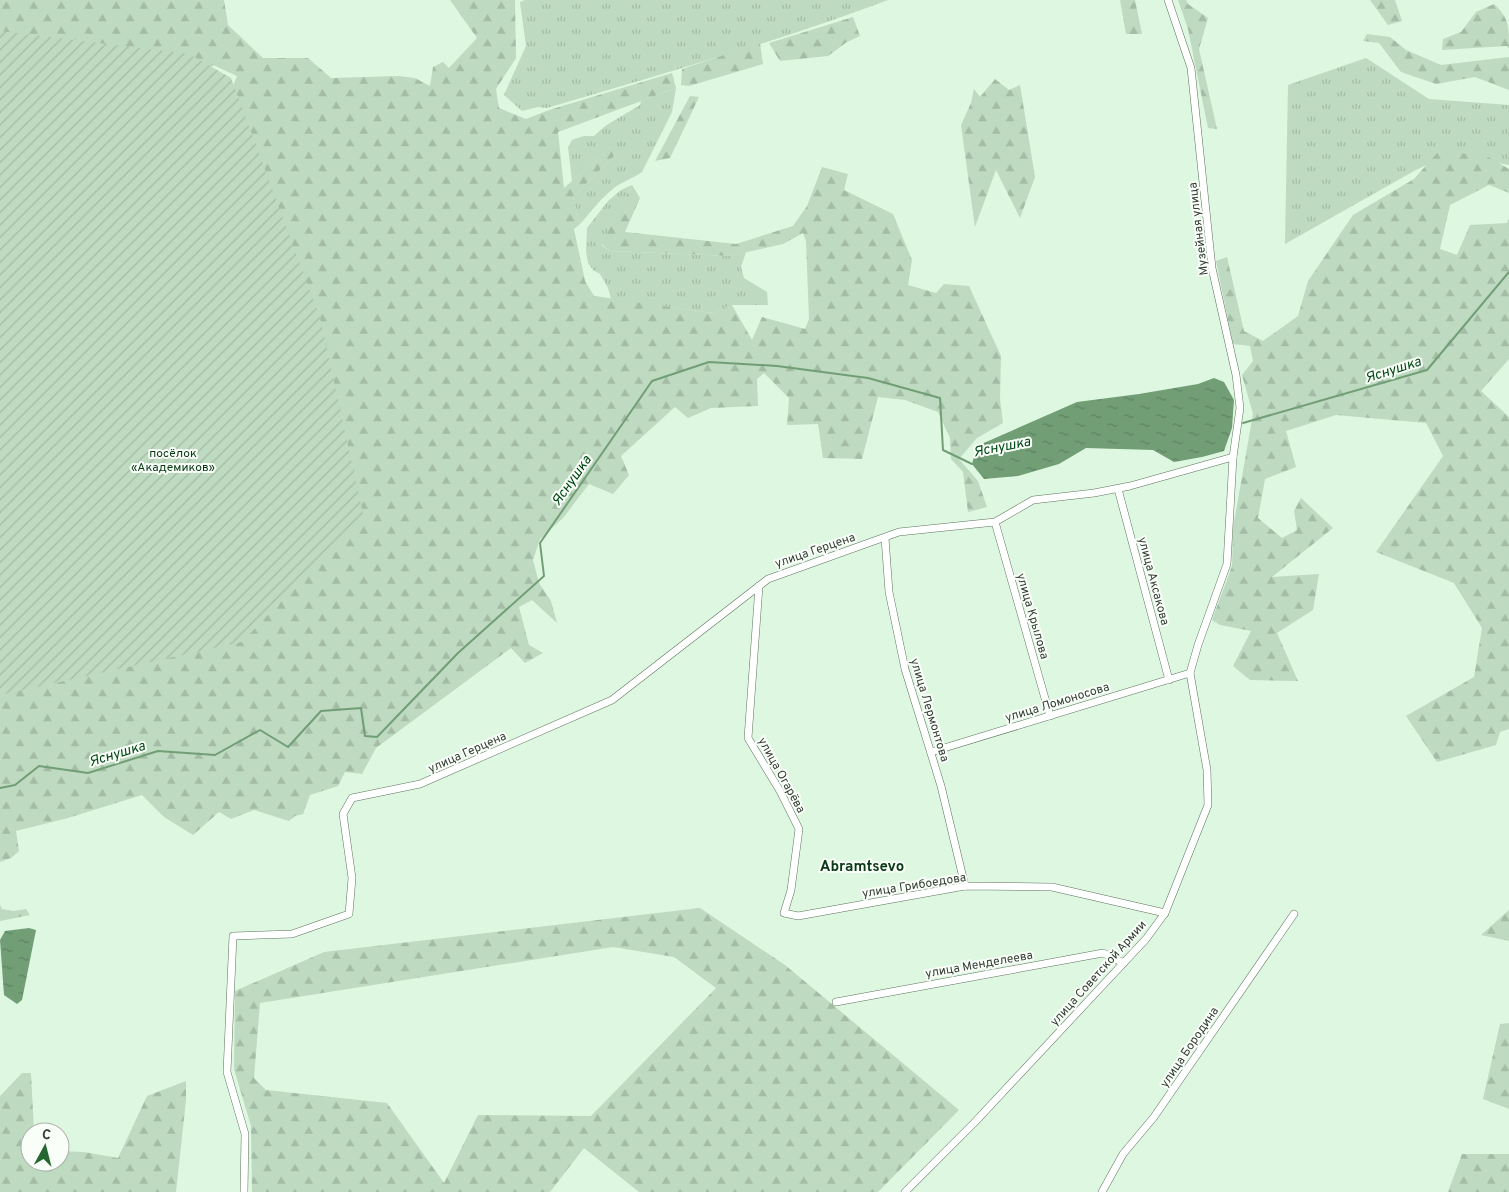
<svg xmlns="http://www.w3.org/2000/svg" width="1509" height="1192" font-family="Overpass,sans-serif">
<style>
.grass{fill:url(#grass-tufts)}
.forest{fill:url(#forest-firs);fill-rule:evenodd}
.garden{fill:url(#garden-furrows)}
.water{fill:url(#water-ripples)}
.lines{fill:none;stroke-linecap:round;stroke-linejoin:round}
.stream{stroke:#729e76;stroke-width:2}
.minor-casing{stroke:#5e735f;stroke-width:8}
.minor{stroke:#fff;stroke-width:7}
.labels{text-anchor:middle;stroke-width:4;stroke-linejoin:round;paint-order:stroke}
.street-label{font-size:12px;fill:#343d34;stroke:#f9fef9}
.park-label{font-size:12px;fill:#063912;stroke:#f9fef9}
.water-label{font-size:14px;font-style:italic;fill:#004714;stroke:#f9fef9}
.quarter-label{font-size:15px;font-weight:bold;fill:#0b3915;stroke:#f9fef9}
</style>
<defs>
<pattern id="grass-tufts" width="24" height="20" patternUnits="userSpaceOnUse" patternTransform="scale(1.25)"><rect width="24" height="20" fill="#bedac0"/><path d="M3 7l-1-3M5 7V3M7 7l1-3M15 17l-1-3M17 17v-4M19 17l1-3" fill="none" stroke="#a4bca6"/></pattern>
<pattern id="forest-firs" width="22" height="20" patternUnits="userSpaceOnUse" patternTransform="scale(1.25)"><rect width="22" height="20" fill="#bedac0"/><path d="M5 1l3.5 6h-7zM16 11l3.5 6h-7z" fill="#a4bca6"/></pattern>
<pattern id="garden-furrows" width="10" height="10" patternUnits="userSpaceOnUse" patternTransform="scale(1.25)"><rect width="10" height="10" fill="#bedac0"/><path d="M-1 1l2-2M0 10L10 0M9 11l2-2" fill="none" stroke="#a4bca6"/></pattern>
<pattern id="water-ripples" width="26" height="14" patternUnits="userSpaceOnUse" patternTransform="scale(1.25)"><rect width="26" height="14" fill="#729e76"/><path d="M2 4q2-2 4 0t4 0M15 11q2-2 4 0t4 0" fill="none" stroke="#5e8262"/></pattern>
</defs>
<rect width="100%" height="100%" fill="#def7e0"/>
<g class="grass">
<path d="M525 0H888C777 42 661 74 547 108L538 107 522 111 504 95 526 46 520 2Z"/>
<path d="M1366 58 1429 99 1509 105V165L1449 154 1414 171 1285 244 1288 85Z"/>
<path d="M676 88 672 112 642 172C633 178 622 182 614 188 601 198 591 212 580 224L573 197 615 155 611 147 572 181 568 147 572 140 584 136H594L605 126 640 105 641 101Z"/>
<path d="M632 185 601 245 610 251 730 256 746 252 741 267 744 278 767 292 768 305H732L713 313 611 299 608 288 600 274 593 270 588 263 586 251 587 228 608 201 621 190Z"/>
</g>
<g class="forest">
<path d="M0 0H224L228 25 263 58H308L331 78 398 76 415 78 430 86 433 67 443 62 449 68 477 38 450 0H515L516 58 496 89 499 108 526 119 549 110 672 73 676 88 558 132 564 188 612 146 615 155 573 197 580 224 574 229 585 281 594 296 713 313 732 305 752 340 762 317 805 329 809 319 806 241 803 233 783 244 730 256 610 251 601 244 632 185 640 198 625 232 736 244 793 226 807 206 822 167 848 174 844 190 893 214 912 260 908 285 936 293 944 284 969 286 1001 356 1000 399 1003 423 977 438 959 459 978 481 987 507 968 512 963 472 951 459 950 438 938 412 905 400 878 397 862 459 823 458 818 424 787 425 789 398 764 373 757 379 758 406 711 408 688 418 675 407 621 456 629 475 613 494 589 484 563 518 540 539 533 560 539 583 551 601 557 623 532 600 519 607 529 645 543 653 525 663 511 648 376 748 362 774 345 772 338 786 310 795 303 814 295 816 289 821 254 810 231 819 219 812 193 835 164 817 142 795 68 818 16 831 19 851 11 858 0 862V635L204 158 237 76 213 65 198 81 0 78Z"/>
<path d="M1120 0H1135L1142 34H1126Z"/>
<path d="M1178 0H1186L1188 4 1208 18 1199 49 1217 129 1208 128 1188 29Z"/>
<path d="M1370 0H1395L1402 21 1388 25Z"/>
<path d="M1494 4C1509 18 1509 26 1509 48L1506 46 1442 50 1443 39 1461 32 1476 12Z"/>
<path d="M853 17 860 36 847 42 828 56 780 61 769 43Z"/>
<path d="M1367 34 1390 37 1406 50 1441 65 1509 57V90L1475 77 1436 84 1401 72 1379 43 1363 41Z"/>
<path d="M760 43 763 64 689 86 681 85 682 69Z"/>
<path d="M995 79 1009 90 1020 85 1035 177 1020 218 996 170 975 227 961 125 971 103 974 89 980 97Z"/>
<path d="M690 96 699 97 670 158 655 161Z"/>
<path d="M1437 153 1483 154 1509 169V193L1489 185 1450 205 1440 249 1457 255 1470 225 1507 223 1509 219V359L1481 391 1509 417V729L1500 732 1496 745 1437 762 1406 716 1474 677 1482 628 1454 583 1376 552 1443 456 1426 423 1336 415 1286 431 1296 467 1265 479 1258 518 1282 538 1297 530 1294 511 1301 498 1333 528 1272 577 1319 574 1313 610 1277 633 1298 681 1250 680 1233 666 1251 631 1220 625 1212 620 1232 566 1233 528 1253 414 1242 375 1253 361 1250 346 1233 344 1216 261 1227 257 1244 331 1263 341 1298 316 1308 281 1353 215 1414 179Z"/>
<path d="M0 905 2 909 14 911 26 909 30 915 0 921Z"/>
<path d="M700 908 785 965 959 1110 878 1192H639L584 1148 550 1192H252L251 1126 234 1069 235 991 324 952ZM613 947 674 957 716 988 591 1116 478 1115 444 1183 387 1103 266 1090 254 1078 260 1003Z"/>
<path d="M1509 910V941L1481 935Z"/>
<path d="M1509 1023V1109L1483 1099 1500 1024Z"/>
<path d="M22 1073H31L34 1132H30V1162H60V1151L84 1152 118 1158 147 1096 186 1081V1100L176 1192H0V1096Z"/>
<path d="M1462 1154H1509V1192H1448Z"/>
</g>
<path class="garden" d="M0 31 189 54 231 78 320 318 363 514 242 642 0 695Z"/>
<g class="water">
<path d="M1214 378 1224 382 1234 400 1232 428 1224 451 1202 457 1174 462 1153 450 1086 448 1059 464 1018 476 984 479 972 464 977 446 1077 402 1139 394 1198 384Z"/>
<path d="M29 928 36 930 22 1000 17 1004 4 995 0 940 5 931Z"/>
</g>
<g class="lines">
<g class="stream">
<path d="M1243 423 1427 370 1509 272"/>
<path d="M0 788 15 785 39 766 88 773 158 751 215 755 260 730 288 747 321 711 361 708 365 736 377 737 458 653 544 576 540 543 652 381 709 362 777 366 868 378 940 398 943 450 972 464H974"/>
</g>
<defs>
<g id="minor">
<path d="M1118 489 1169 680"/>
<path d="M995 522 1050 716"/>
<path d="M885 538 889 592 905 669 941 786 965 886"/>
<path d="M759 586 748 738 780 791 799 829 791 890 784 913 798 916 965 886 1052 887 1165 913"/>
<path d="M931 752 1190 673"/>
<path d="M836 1002 1103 953 1124 963"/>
<path d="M244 1192 245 1134 227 1072 233 936 292 934 349 914 352 878 343 814 352 798 420 784 612 700 768 579 899 532 995 522 1033 500 1094 493 1130 486 1233 457"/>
<path d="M905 1192 975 1122 1146 939 1165 913 1208 805 1207 770 1190 673 1198 645 1227 564 1233 457 1240 408 1236 375 1212 268 1191 68 1168 0"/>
<path d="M1102 1192 1123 1154 1154 1117 1294 914"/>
</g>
</defs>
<use href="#minor" class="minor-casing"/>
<use href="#minor" class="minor"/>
</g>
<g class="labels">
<g class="street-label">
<text transform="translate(1198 229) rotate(-97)" y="4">Музейная улица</text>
<text transform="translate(815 550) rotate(-19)" y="4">улица Герцена</text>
<text transform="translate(1154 581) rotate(75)" y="4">улица Аксакова</text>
<text transform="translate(1033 616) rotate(74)" y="4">улица Крылова</text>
<text transform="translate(1057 702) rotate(-17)" y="4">улица Ломоносова</text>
<text transform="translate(930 710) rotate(73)" y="4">улица Лермонтова</text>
<text transform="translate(467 752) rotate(-24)" y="4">улица Герцена</text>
<text transform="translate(782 775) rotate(61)" y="4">улица Огарёва</text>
<text transform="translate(914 885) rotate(-9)" y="4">улица Грибоедова</text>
<text transform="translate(979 964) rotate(-10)" y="4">улица Менделеева</text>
<text transform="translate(1098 973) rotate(-48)" y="4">улица Советской Армии</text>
<text transform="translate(1189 1047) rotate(-56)" y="4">улица Бородина</text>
</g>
<g class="park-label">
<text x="173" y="457">посёлок<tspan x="173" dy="14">«Академиков»</tspan></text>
</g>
<g class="water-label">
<text transform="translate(1393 369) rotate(-18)" y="5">Яснушка</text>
<text transform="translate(1002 446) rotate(-11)" y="5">Яснушка</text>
<text transform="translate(571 480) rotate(-55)" y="5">Яснушка</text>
<text transform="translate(117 753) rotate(-17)" y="5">Яснушка</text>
</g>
<g class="quarter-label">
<text x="862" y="871">Abramtsevo</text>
</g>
</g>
<g transform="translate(45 1147) rotate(7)"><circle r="24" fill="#f9fef9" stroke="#aab1aa"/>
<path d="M0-4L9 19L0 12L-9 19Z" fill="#266731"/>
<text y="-8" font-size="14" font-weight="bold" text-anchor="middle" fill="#343d34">С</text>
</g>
</svg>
